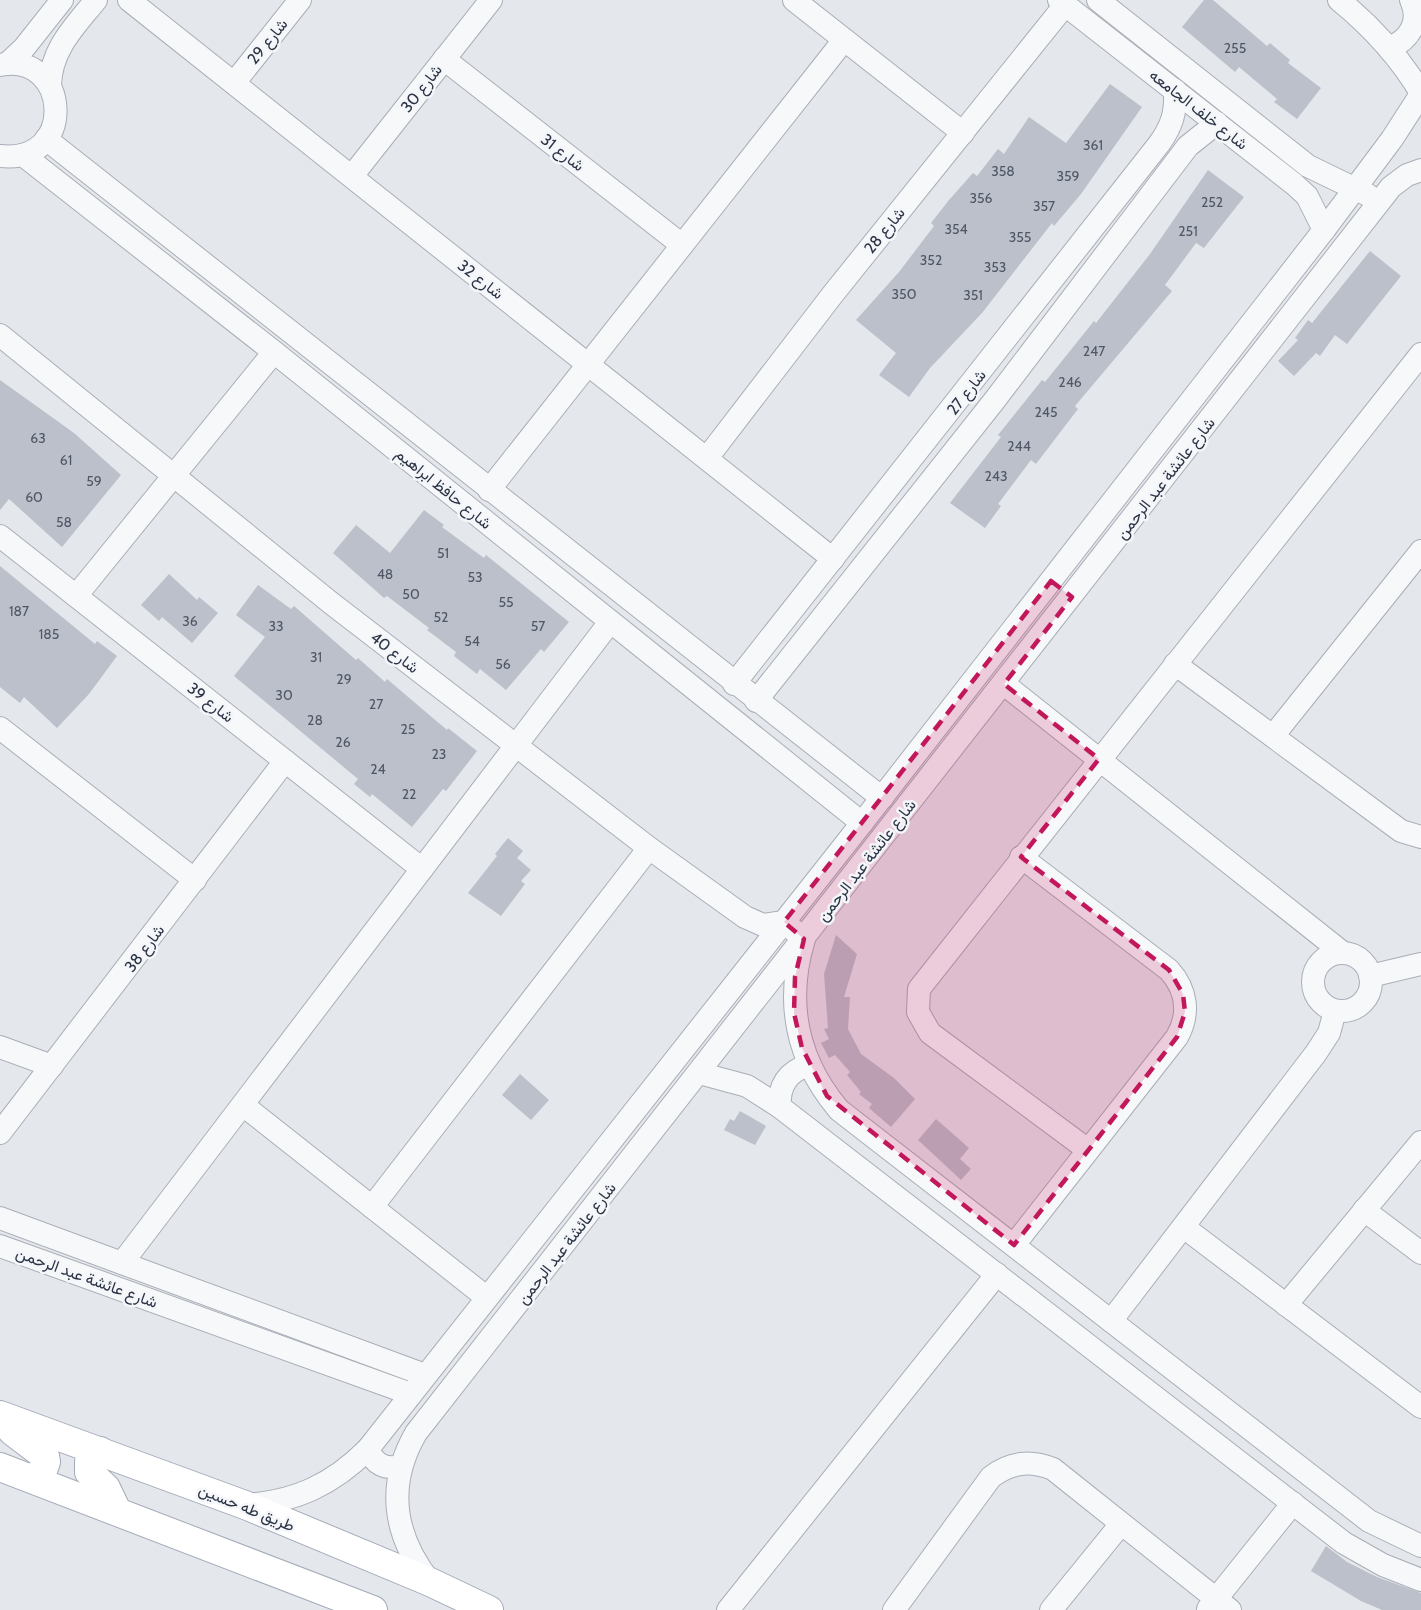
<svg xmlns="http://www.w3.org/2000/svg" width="1421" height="1610" font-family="Cabin,Vazirmatn,sans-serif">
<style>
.building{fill:#bbc0ca}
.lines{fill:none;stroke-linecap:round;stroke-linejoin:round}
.minor-casing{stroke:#a9aeb7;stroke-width:24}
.major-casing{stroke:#a3abb8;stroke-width:30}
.minor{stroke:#f7f8fa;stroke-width:22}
.major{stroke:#fff;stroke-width:28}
.marked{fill:#c2185b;fill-opacity:0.2;stroke:#c2185b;stroke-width:4.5;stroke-dasharray:12 8;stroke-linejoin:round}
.labels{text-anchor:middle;stroke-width:5;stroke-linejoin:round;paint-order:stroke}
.number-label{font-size:14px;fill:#4f5766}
.street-label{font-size:16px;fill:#2b3445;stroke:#f4f6f9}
</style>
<rect width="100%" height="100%" fill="#e4e7ec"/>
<g class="building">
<path d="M1204 0H1213L1267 46 1270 43 1290 60 1288 63 1321 88 1297 119 1274 102 1277 99 1239 67 1235 72 1182 27Z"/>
<path d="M1110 84 1142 107 1081 194 1054 226 1052 223 982 313 930 368 909 397 879 375 896 353 856 320 899 272 934 226 931 223 949 200 973 173 977 176 998 149 1004 154 1029 117 1066 143Z"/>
<path d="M1208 170 1244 197 1204 248 1196 243 1165 285 1172 291 1075 406 1078 409 1036 464 1031 460 998 504 1001 506 985 528 950 503 1001 437 998 435 1042 380 1045 382 1094 321 1096 323 1150 254Z"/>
<path d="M1370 251 1401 276 1347 344 1335 335 1320 356 1316 353 1294 376 1278 361 1298 340 1295 338 1308 320 1312 323Z"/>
<path d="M0 380 74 433 121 475 62 547 9 499 0 510Z"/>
<path d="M424 510 444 525 442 527 484 558 486 555 569 622 544 652 541 649 506 690 480 669 477 674 454 656 456 652 427 630 429 628 387 596 384 598 333 553 356 525 390 553Z"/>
<path d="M0 566 95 644 97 641 117 656 89 694 57 728 24 697 20 703 0 687Z"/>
<path d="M169 574 197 600 199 597 218 613 192 643 162 617 159 621 141 605Z"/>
<path d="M258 585 291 609 294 606 356 660 358 658 385 682 387 679 447 730 448 728 477 751 446 791 443 789 412 827 372 794 370 797 354 784 358 779 234 676 265 637 236 615Z"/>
<path d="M508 838 523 851 517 858 531 870 521 881 525 884 501 916 468 893 497 856 495 854Z"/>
<path d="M836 935 857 954 844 997H850L848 1029 861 1054 894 1078 915 1099 891 1127 869 1108 872 1104 859 1094 861 1092 847 1075 850 1072 835 1055 829 1058 821 1043 829 1039 824 1029 828 1028 824 974Z"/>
<path d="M520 1074 549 1100 531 1120 502 1095Z"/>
<path d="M740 1111 766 1126 755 1145 724 1130 730 1119 734 1121Z"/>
<path d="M936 1119 969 1148 960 1159 971 1169 961 1180 918 1140Z"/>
<path d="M1326 1546 1347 1562 1377 1577 1421 1593V1610H1382L1361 1601 1311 1571Z"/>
</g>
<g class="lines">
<defs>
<g id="minor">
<path d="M129 0 833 559"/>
<path d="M794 0 963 133"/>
<path d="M1059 0 1294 184 1307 196 1324 230"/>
<path d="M1098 0 1308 166 1368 195"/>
<path d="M1339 0C1372 27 1399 56 1421 93"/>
<path d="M1389 48C1410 40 1421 21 1411 0"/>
<path d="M444 59 682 245"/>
<path d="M7 64 24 48 62 0"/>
<path d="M0 65C70 51 78 165 0 156"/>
<path d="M234 83 300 0"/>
<path d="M50 85C51 49 75 26 96 0"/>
<path d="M46 139 882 798"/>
<path d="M23 155 274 352 862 823"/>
<path d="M352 176 491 0"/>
<path d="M0 335 331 603 649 848 745 917 763 925 784 922 804 939C785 1002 796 1059 839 1110L1369 1521 1421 1546"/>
<path d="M707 458 833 294 1065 5"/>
<path d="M489 490 844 40"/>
<path d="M0 536 422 869"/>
<path d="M76 596 274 352"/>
<path d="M1175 664 1401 831 1421 837"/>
<path d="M734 684 1159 144C1172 126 1176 113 1175 90"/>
<path d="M1004 684 1343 953"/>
<path d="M756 701 994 401 1188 146 1217 123"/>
<path d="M0 728 195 880"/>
<path d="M1273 736 1421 551"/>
<circle cx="1342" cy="982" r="29"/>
<path d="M1370 976 1421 964"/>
<path d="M0 1047 52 1066"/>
<path d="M699 1073 747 1086 780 1107 1344 1543 1383 1565 1421 1580"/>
<path d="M243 1105 486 1297"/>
<path d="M780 1107C778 1086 788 1071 809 1065"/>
<path d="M0 1133 285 761"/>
<path d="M1088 1150 930 1033 918 1012 919 989 1421 354"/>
<path d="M372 1207 649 848"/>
<path d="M1364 1210 1421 1253"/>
<path d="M0 1218 425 1375"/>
<path d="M1185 1228 1421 1407"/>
<path d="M1014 1245 1177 1037C1190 1014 1187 990 1169 970L1021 857"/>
<path d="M0 1246 411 1394"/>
<path d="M122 1263 610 622"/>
<path d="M1286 1305 1421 1142"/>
<path d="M1111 1321 1316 1053 1329 1033 1335 1011"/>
<path d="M368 1449C374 1464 385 1470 401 1466"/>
<path d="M245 1505C295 1502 332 1485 368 1449L862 823 1324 230 1392 139 1421 94"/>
<path d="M430 1582C393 1535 386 1485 416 1433L1391 187 1407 175 1421 170"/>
<path d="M1208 1609 1293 1503"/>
<path d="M728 1610 997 1274"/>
<path d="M894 1610 991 1477C1011 1462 1030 1460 1053 1469L1230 1610"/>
<path d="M1051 1610 1121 1524"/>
</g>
<g id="major">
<path d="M0 1415 245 1505 430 1582 489 1610"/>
<path d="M12 1431 45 1456 46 1462 42 1473 32 1478"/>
<path d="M100 1451 89 1462V1472L106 1488 117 1511"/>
<path d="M0 1467 373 1610"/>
</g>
</defs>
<use href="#minor" class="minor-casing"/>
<use href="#major" class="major-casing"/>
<use href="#minor" class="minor"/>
<use href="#major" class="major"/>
</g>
<path class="marked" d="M1051 581 1072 597 1004 684 1099 759 1021 857 1169 970 1183 994 1185 1012 1177 1037 1014 1245 827 1096 802 1048 794 1013 795 977 804 939 784 922Z"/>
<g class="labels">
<g class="number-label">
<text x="1235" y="53">255</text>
<text x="1093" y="150">361</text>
<text x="1003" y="176">358</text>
<text x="1068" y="181">359</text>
<text x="981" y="203">356</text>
<text x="1212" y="207">252</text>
<text x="1044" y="211">357</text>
<text x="956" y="234">354</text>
<text x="1188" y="236">251</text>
<text x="1020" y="242">355</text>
<text x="931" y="265">352</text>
<text x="995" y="272">353</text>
<text x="904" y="299">350</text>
<text x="973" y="300">351</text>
<text x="1094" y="356">247</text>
<text x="1070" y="387">246</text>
<text x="1046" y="417">245</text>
<text x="38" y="443">63</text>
<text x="1019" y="451">244</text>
<text x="66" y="465">61</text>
<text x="996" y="481">243</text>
<text x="94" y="486">59</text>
<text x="34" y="502">60</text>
<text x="64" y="527">58</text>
<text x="443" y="558">51</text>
<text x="385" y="579">48</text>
<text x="475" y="582">53</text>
<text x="411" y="599">50</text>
<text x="506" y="607">55</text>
<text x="19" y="616">187</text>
<text x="441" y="622">52</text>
<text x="190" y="626">36</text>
<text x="276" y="631">33</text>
<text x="538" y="631">57</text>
<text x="49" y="639">185</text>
<text x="472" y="646">54</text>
<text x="316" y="662">31</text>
<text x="503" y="669">56</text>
<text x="344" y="684">29</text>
<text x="284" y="700">30</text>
<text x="376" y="709">27</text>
<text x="315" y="725">28</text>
<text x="408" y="734">25</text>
<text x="343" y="747">26</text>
<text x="439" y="759">23</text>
<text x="378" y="774">24</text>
<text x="409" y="799">22</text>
</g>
<g class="street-label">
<text transform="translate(267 41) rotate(-51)" y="6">شارع 29</text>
<text transform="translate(421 88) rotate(-52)" y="6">شارع 30</text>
<text transform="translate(1199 109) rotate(38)" y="6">شارع خلف الجامعه</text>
<text transform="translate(563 152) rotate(38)" y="6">شارع 31</text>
<text transform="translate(884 230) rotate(-51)" y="6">شارع 28</text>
<text transform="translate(481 279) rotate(38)" y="6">شارع 32</text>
<text transform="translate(966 392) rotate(-52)" y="6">شارع 27</text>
<text transform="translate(1165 478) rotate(-52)" y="6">شارع عائشة عبد الرحمن</text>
<text transform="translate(444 488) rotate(39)" y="6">شارع حافظ ابراهيم</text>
<text transform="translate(395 652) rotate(38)" y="6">شارع 40</text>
<text transform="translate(211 702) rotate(38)" y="6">شارع 39</text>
<text transform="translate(866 860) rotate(-52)" y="6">شارع عائشة عبد الرحمن</text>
<text transform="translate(144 948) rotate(-53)" y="6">شارع 38</text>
<text transform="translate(566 1243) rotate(-52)" y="6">شارع عائشة عبد الرحمن</text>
<text transform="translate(87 1277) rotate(20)" y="6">شارع عائشة عبد الرحمن</text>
<text transform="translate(247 1507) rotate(22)" y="6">طريق طه حسين</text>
</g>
</g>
</svg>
